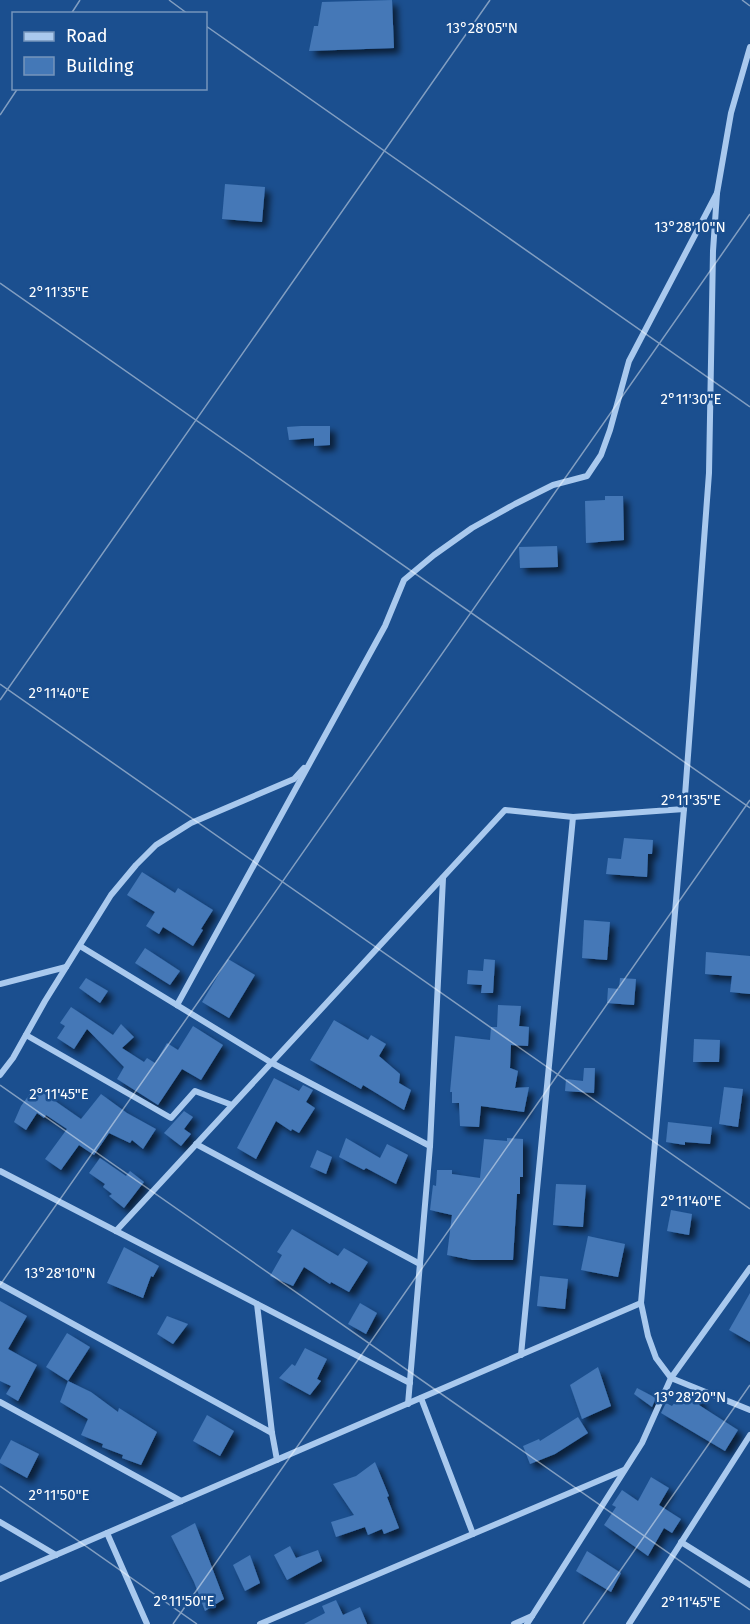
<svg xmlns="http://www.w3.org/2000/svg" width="750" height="1624" font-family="'Fira Sans',sans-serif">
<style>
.building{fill:#4478b7;filter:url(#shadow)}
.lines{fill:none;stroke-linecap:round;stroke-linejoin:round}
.minor{stroke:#a9c9ee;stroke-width:6}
.ticks{fill:none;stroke:#fff;stroke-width:1.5;stroke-opacity:0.45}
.ticks-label{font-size:15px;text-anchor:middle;fill:#fff;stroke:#1b4f8f;stroke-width:5;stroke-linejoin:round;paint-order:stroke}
</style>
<defs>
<filter id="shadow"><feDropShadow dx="5.5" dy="5.5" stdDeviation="3" flood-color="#0009"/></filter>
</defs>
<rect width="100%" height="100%" fill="#1b4f8f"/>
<g class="building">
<path d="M392 0 394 48 309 51 314 26H318L322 2Z"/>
<path d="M225 184 265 187 262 222 222 219Z"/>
<path d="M301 426H330V445L314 446V438L289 440 287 427Z"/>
<path d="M605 496H623L624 540 586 543 585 501 605 500Z"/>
<path d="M557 546 558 567 520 568 519 547Z"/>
<path d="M624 838 653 840 652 854H648L647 877 606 874 608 858 621 859Z"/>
<path d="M142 872 175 893 178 888 213 910 201 929 203 930 193 946 163 927 159 934 146 926 155 912 127 895Z"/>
<path d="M584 920 610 922 607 960 582 958Z"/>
<path d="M145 948 180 971 170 985 135 963Z"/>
<path d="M706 952 750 956V994L730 992 732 976 705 974Z"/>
<path d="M228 959 255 975 229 1018 202 1002Z"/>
<path d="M484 959 495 960 493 993H481L482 985 467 984 468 970 483 971Z"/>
<path d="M86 978 108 991 100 1003 79 988Z"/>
<path d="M620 978 636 979 634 1005 607 1003 608 988 619 989Z"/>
<path d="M498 1005 521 1006 519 1026 529 1027 528 1046 511 1045 510 1068 518 1071 515 1088 529 1087 524 1112 481 1106 479 1127 460 1126 459 1103H452V1092H450L455 1036 490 1040 491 1027H497Z"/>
<path d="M71 1007 113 1035 121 1024 134 1037 122 1048 144 1062 147 1058 155 1063 167 1043 178 1050 193 1026 223 1045 201 1080 182 1069 158 1105 117 1079 124 1067 87 1029 74 1049 57 1038 65 1026 60 1023Z"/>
<path d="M334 1020 368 1040 371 1035 386 1044 379 1056 400 1074 399 1083 411 1090 404 1110 363 1085 361 1089 310 1060Z"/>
<path d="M694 1039 720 1040 719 1062H693Z"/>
<path d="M584 1068H595L594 1093 565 1091 566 1079 583 1081Z"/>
<path d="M274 1078 299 1091 303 1085 313 1090 306 1102 315 1108 299 1133 292 1129 291 1131 276 1121 256 1159 237 1148Z"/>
<path d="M35 1087 81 1119 101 1094 127 1113 156 1129 143 1149 132 1140 130 1143 109 1133 94 1155 79 1145 61 1170 45 1159 67 1129 46 1115 44 1118 37 1113 26 1130 14 1122 21 1106Z"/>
<path d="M724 1087 743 1089 738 1127 719 1124Z"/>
<path d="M184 1111 193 1117 184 1129 191 1134 181 1146 164 1133Z"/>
<path d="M668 1122 712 1127 710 1144 685 1142V1145L666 1142Z"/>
<path d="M346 1138 380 1158 387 1144 408 1155 396 1184 366 1168 364 1170 339 1157Z"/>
<path d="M507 1138 523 1139V1177H520V1194H517L513 1260H472L447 1255 452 1215 430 1210 433 1185 436 1186 437 1170H452V1174L480 1178 484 1139 507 1141Z"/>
<path d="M317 1150 332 1157 326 1174 310 1167Z"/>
<path d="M100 1158 126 1176 130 1171 144 1182 124 1208 109 1196 112 1194 103 1187 105 1184 89 1173Z"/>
<path d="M556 1184 586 1185 583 1227 553 1225Z"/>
<path d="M671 1210 692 1214 689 1235 667 1231Z"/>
<path d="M292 1229 338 1256 344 1248 368 1262 349 1292 331 1282 330 1284 304 1267 293 1286 270 1276 282 1255 277 1252Z"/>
<path d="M588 1236 625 1244 618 1277 581 1270Z"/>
<path d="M124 1247 159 1266 153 1277 151 1276 143 1298 107 1283Z"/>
<path d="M540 1276 568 1279 565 1309 537 1306Z"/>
<path d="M750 1293V1342L729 1330Z"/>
<path d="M0 1301 27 1316 8 1349 37 1365 18 1401 6 1394 11 1386 0 1381Z"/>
<path d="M360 1303 377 1313 366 1334 348 1324Z"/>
<path d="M167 1316 188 1324 173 1344 157 1334Z"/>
<path d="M67 1333 90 1347 68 1381 46 1367Z"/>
<path d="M305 1348 327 1359 317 1379 321 1381 310 1395 279 1378 292 1364 295 1366Z"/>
<path d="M598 1367 611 1406 582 1419 570 1385Z"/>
<path d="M68 1381 91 1392 118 1412 119 1408 157 1432 141 1465 122 1458 123 1455 102 1447 103 1444 81 1435 88 1419 60 1402Z"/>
<path d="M637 1388 656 1398 652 1407 634 1394Z"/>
<path d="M685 1390 701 1400 699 1405 738 1430 725 1451 661 1413 666 1403 672 1406Z"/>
<path d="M207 1415 234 1431 220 1456 193 1441Z"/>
<path d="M578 1417 588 1433 555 1454 530 1464 523 1446 539 1439 540 1441Z"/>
<path d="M11 1440 39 1454 27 1478 0 1463V1460Z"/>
<path d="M375 1462 389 1496 387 1497 399 1528 384 1534 382 1529 368 1535 365 1527 336 1537 331 1522 354 1515 333 1484 356 1476Z"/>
<path d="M651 1477 669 1488 659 1505 681 1519 672 1533 664 1528 648 1556 604 1525 616 1507 612 1505 622 1490 638 1501Z"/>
<path d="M195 1523 224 1599 205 1611 194 1582 171 1536Z"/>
<path d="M290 1546 296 1558 318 1550 322 1561 287 1580 274 1555Z"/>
<path d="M587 1551 621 1573 611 1592 576 1571Z"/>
<path d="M250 1555 260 1583 245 1591 233 1565Z"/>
<path d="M336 1600 343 1615 360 1607 367 1624H304L325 1613 322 1606Z"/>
</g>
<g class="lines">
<g class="minor">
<path d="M717 193 713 251 709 473 684 809 641 1303 648 1336 656 1358 671 1378 750 1410"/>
<path d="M80 946 272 1063 430 1146"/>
<path d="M0 984 66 967"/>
<path d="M177 1005 385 626 404 580 434 555 472 528 515 504 553 485 587 476 601 455 610 430 629 361 717 193 731 113 750 47"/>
<path d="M26 1035 171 1118 195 1091 232 1105"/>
<path d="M0 1075 13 1058 45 1001 111 895 136 865 156 845 191 823 294 779 304 768"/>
<path d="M196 1144 420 1264"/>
<path d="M0 1171 410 1383"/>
<path d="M116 1231 505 810 573 817 684 809"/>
<path d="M0 1284 272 1433"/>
<path d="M257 1304 272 1433 277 1460"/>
<path d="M521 1355 573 817"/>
<path d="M421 1398 473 1534"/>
<path d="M0 1402 181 1501"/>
<path d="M408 1404 430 1146 443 878"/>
<path d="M0 1522 56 1555"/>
<path d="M107 1533 147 1624"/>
<path d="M681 1542 750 1585"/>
<path d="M0 1579 641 1303"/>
<path d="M260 1624 624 1470"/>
<path d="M514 1624 532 1616"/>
<path d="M527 1624 642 1443 671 1378 750 1268"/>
<path d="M629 1624 750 1435"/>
</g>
</g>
<path class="ticks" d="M169 0 188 14M742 0 750 6M71 14 80 0M206 26 750 407M0 115 18 88M0 283 750 808M0 684 750 1209M0 700 490 0M0 1085 750 1610M0 1285 750 214M0 1486 197 1624M173 1624 750 800M583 1624 750 1385"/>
<g class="ticks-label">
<text x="482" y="33">13°28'05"N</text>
<text x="690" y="232">13°28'10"N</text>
<text x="59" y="297">2°11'35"E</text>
<text x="691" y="404">2°11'30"E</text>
<text x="59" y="698">2°11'40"E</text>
<text x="691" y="805">2°11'35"E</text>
<text x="59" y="1099">2°11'45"E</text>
<text x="691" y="1206">2°11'40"E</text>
<text x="60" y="1278">13°28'10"N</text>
<text x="690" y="1402">13°28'20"N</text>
<text x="59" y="1500">2°11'50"E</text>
<text x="184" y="1606">2°11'50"E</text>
<text x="691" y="1607">2°11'45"E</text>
</g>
<rect x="12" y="12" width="195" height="78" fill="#1b4f8f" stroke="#7695bc" stroke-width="1.5"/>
<rect x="24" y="32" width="30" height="9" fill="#a9c9ee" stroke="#7695bc" stroke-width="1.5"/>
<text x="66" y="42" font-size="18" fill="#ffffff">Road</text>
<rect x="24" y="57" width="30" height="18" fill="#4478b7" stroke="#7695bc" stroke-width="1.5"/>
<text x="66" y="72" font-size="18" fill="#ffffff">Building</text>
</svg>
